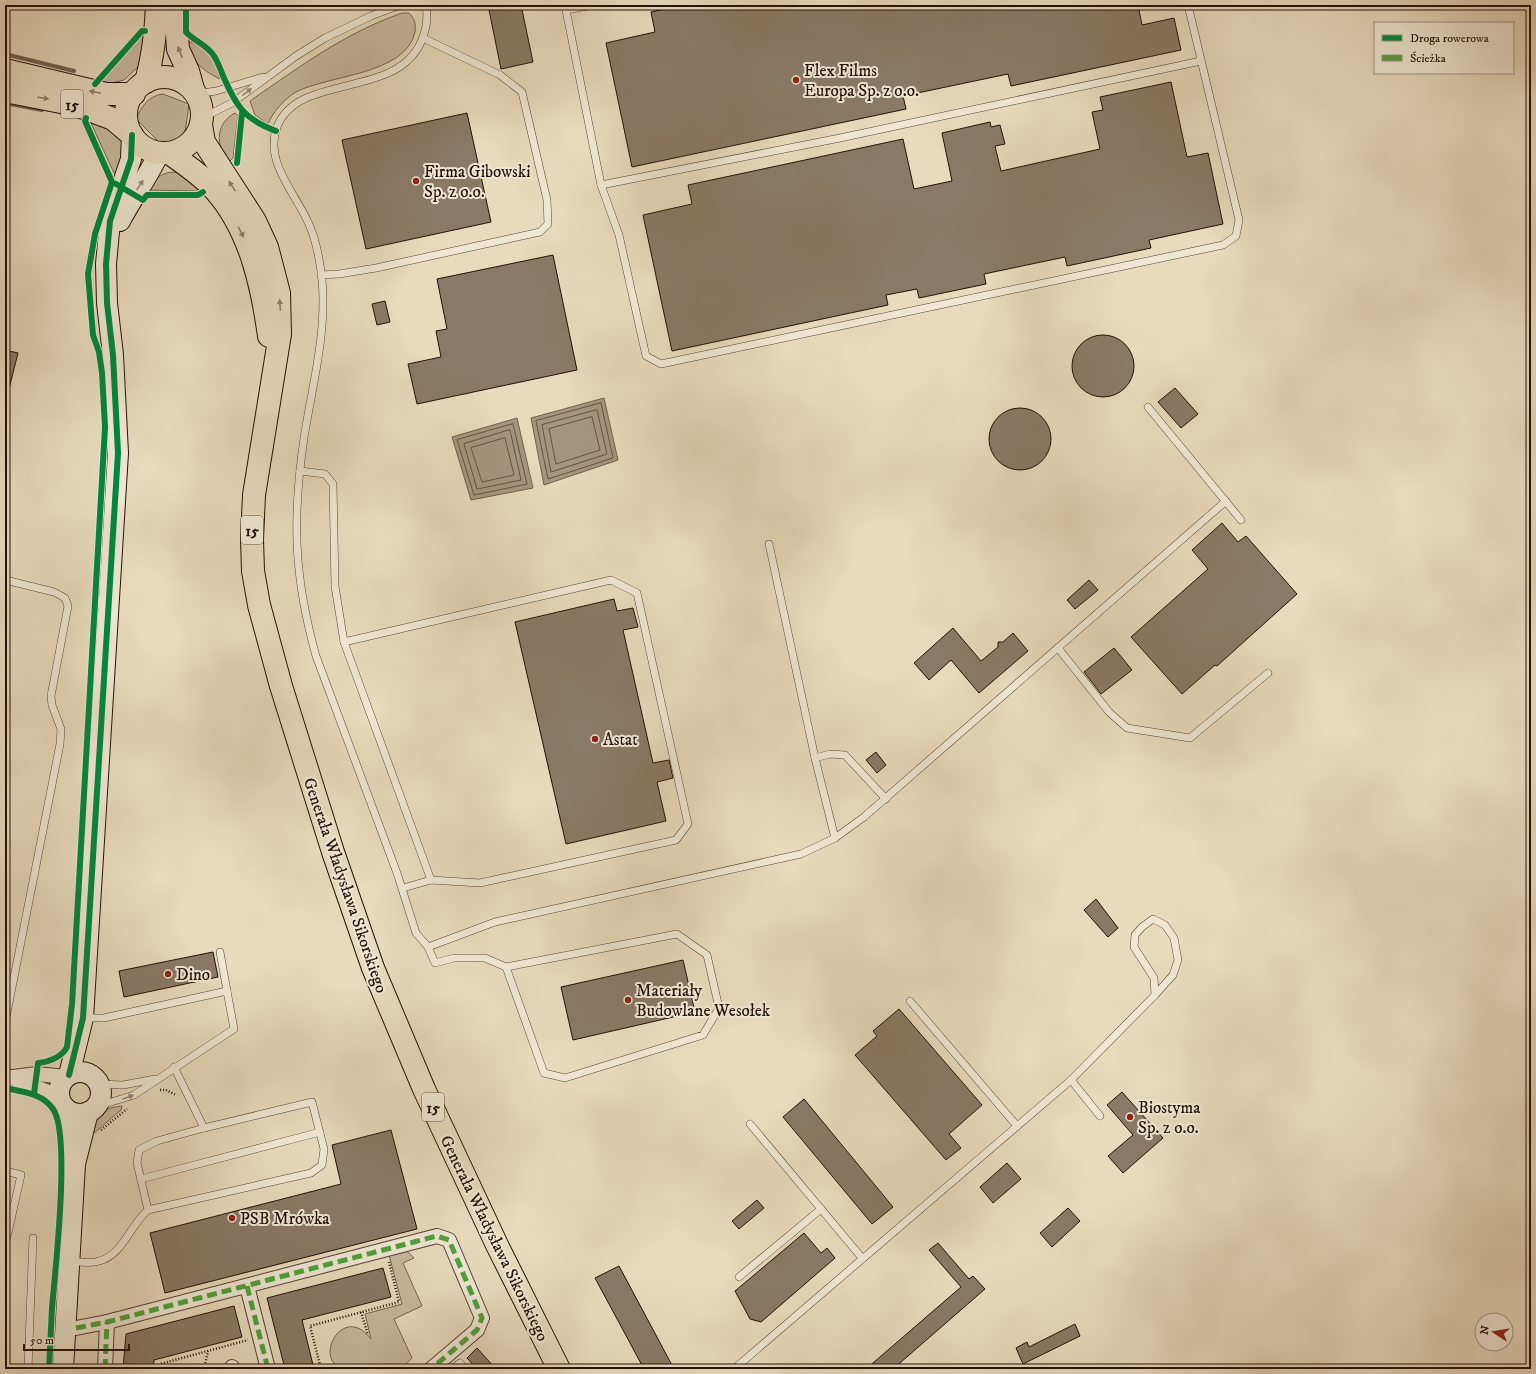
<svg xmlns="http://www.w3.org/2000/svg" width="1536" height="1374" font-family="'IM FELL DW Pica',serif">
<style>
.green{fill:#c6b89e;stroke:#756452}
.water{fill:#a5957f;stroke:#71604f}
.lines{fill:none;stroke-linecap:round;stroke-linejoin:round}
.shore{stroke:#645243;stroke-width:1}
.stream{stroke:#71604f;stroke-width:4}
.building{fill:#897966;stroke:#241007}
.lane-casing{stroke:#554234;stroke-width:8}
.street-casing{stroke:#554234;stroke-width:16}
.secondary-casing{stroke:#241007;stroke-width:22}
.primary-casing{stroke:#241007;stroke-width:24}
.path{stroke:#241007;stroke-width:2.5;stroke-dasharray:1 2;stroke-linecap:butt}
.lane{stroke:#efe7d4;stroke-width:7}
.street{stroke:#efe7d4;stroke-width:14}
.secondary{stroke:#efe7d4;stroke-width:20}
.primary{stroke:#e7dabd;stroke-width:22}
.quiet{stroke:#50a03d;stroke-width:5;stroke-dasharray:10 5;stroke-linecap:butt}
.cycleway-casing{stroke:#efe7d4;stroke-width:8}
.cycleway{stroke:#00873e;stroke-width:6}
.oneway{fill:#8f7f6b}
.oneway2{fill:#948678}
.poi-dot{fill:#8f2418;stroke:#efe7d4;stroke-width:1.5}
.labels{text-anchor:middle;stroke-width:4;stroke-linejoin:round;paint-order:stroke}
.shield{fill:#efe7d4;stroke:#615044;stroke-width:1}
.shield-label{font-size:16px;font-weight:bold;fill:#241007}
.poi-label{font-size:17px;fill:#241007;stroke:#efe7d4;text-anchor:start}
.street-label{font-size:17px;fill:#241007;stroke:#efe7d4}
</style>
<rect width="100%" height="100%" fill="#e7dabd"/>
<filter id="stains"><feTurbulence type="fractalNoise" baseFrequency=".005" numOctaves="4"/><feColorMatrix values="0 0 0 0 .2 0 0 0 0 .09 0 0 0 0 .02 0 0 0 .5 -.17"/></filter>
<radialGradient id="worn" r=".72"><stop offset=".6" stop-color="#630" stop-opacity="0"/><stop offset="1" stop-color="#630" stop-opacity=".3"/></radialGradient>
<g class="green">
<path d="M402 13H409C415 19 416 24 415 32 406 75 328 75 296 92 284 99 273 112 268 124L255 115 250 101C299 67 345 33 402 13Z"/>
<path d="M144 36 140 65 124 80 103 85 101 82 141 37Z"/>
<path d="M184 38C190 43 197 44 204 48 213 54 217 69 220 79 198 68 193 61 184 38Z"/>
<path d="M163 94 189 104 185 133 174 142H159L136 119C142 106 148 96 163 94Z"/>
<path d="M235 113 238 116 233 158 230 161C214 146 216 123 235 113Z"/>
<path d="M90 121C125 133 128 139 117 174L114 173Z"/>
<path d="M173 172 183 174 201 188 198 191 147 190C155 180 159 173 173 172Z"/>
<path d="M122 1106 121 1110 93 1134 89 1133C95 1115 102 1108 122 1106Z"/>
<path d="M403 1251 408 1252 414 1258 403 1263 422 1306 394 1319 412 1358C409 1361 405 1366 400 1368 393 1372 378 1369 369 1369 362 1369 352 1370 345 1369 311 1363 342 1301 371 1339L365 1314 402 1304 389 1255Z"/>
</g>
<g class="water">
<path d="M604 398 618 460 544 485 531 418Z"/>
<path d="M517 418 533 488 471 500 452 437Z"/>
</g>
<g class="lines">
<g class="shore">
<path d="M601 403 613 458 548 479 536 421Z"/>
<path d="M597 410 607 454 551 472 542 425Z"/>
<path d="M592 417 600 450 556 464 549 429Z"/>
<path d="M513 424 527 484 474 495 457 440Z"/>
<path d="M510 430 521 480 477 489 464 444Z"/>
<path d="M505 438 514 475 482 482 471 448Z"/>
</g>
<g class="stream">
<path d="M5 54 74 71"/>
<path d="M5 103 42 110"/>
</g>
</g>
<g class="building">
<path d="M488 5H521L533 62 501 69Z"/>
<path d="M683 5H1138L1142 25 1174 18 1181 50 1011 86 1008 74 903 96 906 109 632 167 606 43 655 32 651 12Z"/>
<path d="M1171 82 1187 157 1208 153 1223 224 1149 240 1151 248 1067 266 1065 257 984 274 986 284 919 298 917 289 886 295 888 305 672 351 643 215 692 204 688 185 903 139 914 189 952 181 942 133 990 122 991 127 1000 125 1005 144 995 146 1001 171 1100 149 1092 112 1103 110 1100 97Z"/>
<path d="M467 113 491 222 366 249 342 140Z"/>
<path d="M553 255 577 370 417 404 408 364 441 357 436 331 447 329 437 279Z"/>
<path d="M385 301 390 322 377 325 372 304Z"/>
<circle cx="1103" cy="366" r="31"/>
<path d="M5 350 18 353 9 389 5 388Z"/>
<path d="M1175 388 1198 414 1181 428 1158 402Z"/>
<circle cx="1020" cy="439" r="31"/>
<path d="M1222 523 1238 542 1246 536 1297 594 1217 666 1215 665 1182 694 1131 637 1208 569 1192 550Z"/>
<path d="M1089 580 1098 590 1075 609 1067 600Z"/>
<path d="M614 599 617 611 633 608 638 627 623 630 653 763 669 760 673 778 657 782 666 821 566 844 515 622Z"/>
<path d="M953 628 981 661 998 647V642H1003L1013 633 1028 651 979 693 951 660 929 680 914 663Z"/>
<path d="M1114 648 1132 670 1101 694 1084 672Z"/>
<path d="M876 752 886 765 877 773 866 760Z"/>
<path d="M1096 899 1118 928 1108 937 1084 910Z"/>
<path d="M213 952 218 977 124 997 119 971Z"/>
<path d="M683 960 695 1012 573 1040 561 987Z"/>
<path d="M899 1009 982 1105 949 1134 961 1148 946 1160 855 1055 877 1036 873 1031Z"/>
<path d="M1122 1092 1163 1138 1123 1173 1108 1156 1133 1135 1107 1105Z"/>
<path d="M804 1099 893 1207 872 1224 783 1117Z"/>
<path d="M391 1130 417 1229 165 1293 150 1233 341 1184 332 1145Z"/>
<path d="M1007 1163 1021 1179 993 1203 980 1187Z"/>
<path d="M757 1200 764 1208 739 1229 732 1221Z"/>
<path d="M1068 1208 1080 1221 1052 1247 1040 1233Z"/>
<path d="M804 1233 821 1253 827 1248 835 1258 761 1322 750 1319 735 1291Z"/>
<path d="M938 1243 969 1279 973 1276 985 1289 893 1369H866L961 1287 929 1250Z"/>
<path d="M619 1266 674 1369H644L595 1278Z"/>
<path d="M383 1268 391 1297 302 1320 314 1369H285L267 1298Z"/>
<path d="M234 1306 242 1337 154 1360 153 1369H123L126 1334Z"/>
<path d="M1075 1324 1080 1336 1023 1364 1016 1348 1027 1342 1029 1347Z"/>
<path d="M477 1348 496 1369H477L467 1358Z"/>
</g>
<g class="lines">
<defs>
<g id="lane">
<path d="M426 5C428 17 426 31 421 42 395 100 298 72 277 127 264 161 295 193 308 222 316 239 320 261 322 280 327 333 312 387 304 438 292 519 294 577 316 656L397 873 416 933 428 947 435 963 454 958H485L506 967 544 1073 565 1078 703 1035 719 1008 707 955 677 934 506 967"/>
<path d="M565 5 601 185 840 138 1201 61"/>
<path d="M566 10 593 5"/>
<path d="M195 94 216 91 263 77"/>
<path d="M202 118 232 103 296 56 325 38 371 16 400 5"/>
<path d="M601 185 619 235 646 356 661 364 1223 245 1236 236 1239 220 1188 5"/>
<path d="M321 275 339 274 376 268 540 232 548 224 547 200 522 92 500 75 423 38"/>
<path d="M1148 407 1241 520"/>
<path d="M300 471 325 474 333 484 335 586 344 642 431 880"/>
<path d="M769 544 815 758 835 838"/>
<path d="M5 580 54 592 65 598 68 606 51 696 52 705 61 729 60 744 5 1023"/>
<path d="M344 642 611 580 637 593 688 824 676 840 480 883 431 880 403 888"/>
<path d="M1058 648 1109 712 1127 728 1190 738 1268 673"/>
<path d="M815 758 830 754 845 755 886 799"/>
<path d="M428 947 495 922 801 854 835 838 864 817 1226 501"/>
<path d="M910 1001 1017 1126"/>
<path d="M83 1018H104L227 991 220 952"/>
<path d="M1071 1080 1100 1116"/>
<path d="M98 1084 123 1085 155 1079"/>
<path d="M95 1107 134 1095 234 1029 227 991"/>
<path d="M750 1124 862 1258"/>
<path d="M5 1171 21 1175 8 1233 5 1242"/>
<path d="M141 1179 320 1132"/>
<path d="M148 1210 137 1163 139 1150 157 1141 204 1128"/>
<path d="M71 1261C80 1262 91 1264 99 1261 123 1255 130 1225 148 1210L311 1173 322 1165 324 1149 312 1102 204 1128 174 1067"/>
<path d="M739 1277 821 1209"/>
<path d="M28 1369 33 1238"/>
<path d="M452 1369 460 1363 465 1369"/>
<path d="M734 1369 1071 1080 1155 995 1173 975 1178 960 1174 938 1165 925 1153 919 1142 927 1135 935 1134 947 1154 978 1155 995"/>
</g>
<g id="street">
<path d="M5 1075 59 1096"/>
<path d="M13 1077 37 1074 66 1077"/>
<path d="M247 1286 268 1369"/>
<path d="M76 1328 107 1322 437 1236 449 1240 482 1318 477 1330 431 1369"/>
<path d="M232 1367 233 1369"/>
<path d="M105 1369 107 1322"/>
</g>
<g id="secondary">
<path d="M120 221C132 198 148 177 159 153"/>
<circle cx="80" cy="1093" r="21"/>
<path d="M69 1075 83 1018 118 453 113 355 107 303 106 264 110 221 131 159 132 135"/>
<path d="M65 1108 74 1162"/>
<path d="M63 1369 75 1164 88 1112"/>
</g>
<g id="primary">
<path d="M175 5 178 49 188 71 193 89"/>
<path d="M5 70 106 94H134"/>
<circle cx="164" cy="115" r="38"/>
<path d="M146 82C153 57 156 31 157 5"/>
<path d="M5 91 76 105 113 119 132 135"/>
<path d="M201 125 204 142 255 221 267 247 279 293 280 334 254 495 252 540 253 571 259 605 281 686 333 852 373 968 424 1089 497 1245 559 1369"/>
<path d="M169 153C185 164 201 175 214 189 250 229 262 285 269 336"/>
</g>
</defs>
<use href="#lane" class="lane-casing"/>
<use href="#street" class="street-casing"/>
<use href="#secondary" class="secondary-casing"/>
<use href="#primary" class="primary-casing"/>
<g class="path">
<path d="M160 1090H166L176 1095"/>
<path d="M101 1130 127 1109"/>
<path d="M361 1312 368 1335"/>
<path d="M160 1369V1364L248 1340"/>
<path d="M204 1369 208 1351"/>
<path d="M321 1369 310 1326 399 1302 389 1262"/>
</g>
<use href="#lane" class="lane"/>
<use href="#street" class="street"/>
<use href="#secondary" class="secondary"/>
<use href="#primary" class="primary"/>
<g class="quiet">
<path d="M247 1286 268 1369"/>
<path d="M76 1328 107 1322 437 1236 449 1240 482 1318 477 1330 431 1369"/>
<path d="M232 1367 233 1369"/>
<path d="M105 1369 107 1322"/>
</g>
<defs>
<g id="cycleway">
<path d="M186 5V32C194 41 207 45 214 56 218 62 221 71 224 78 237 108 245 119 276 131"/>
<path d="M95 84 142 31H145"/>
<path d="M237 163 242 113"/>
<path d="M116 184 143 200 147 195H198L203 192"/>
<path d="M69 1075 83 1018 118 453 113 355 107 303 106 264 110 221 131 159 132 135"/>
<path d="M5 1088C23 1092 42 1093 53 1109 71 1134 55 1272 52 1308 51 1328 50 1349 49 1369"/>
<path d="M34 1094 38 1063C49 1062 62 1057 67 1047L72 1004 105 427 102 373 99 352 93 335 88 274 95 234 112 182 85 121 86 118"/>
</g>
</defs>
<use href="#cycleway" class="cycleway-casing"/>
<use href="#cycleway" class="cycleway"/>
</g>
<defs><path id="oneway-solid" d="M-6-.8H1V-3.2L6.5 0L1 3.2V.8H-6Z"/></defs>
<g class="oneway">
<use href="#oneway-solid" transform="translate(180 52) rotate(-111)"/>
<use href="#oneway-solid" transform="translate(95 92) rotate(-168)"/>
<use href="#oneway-solid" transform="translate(43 98) rotate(10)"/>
<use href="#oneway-solid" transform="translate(232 186) rotate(-123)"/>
<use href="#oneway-solid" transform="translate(241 232) rotate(62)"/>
<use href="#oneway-solid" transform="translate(280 305) rotate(-94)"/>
</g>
<g class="oneway2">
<use href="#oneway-solid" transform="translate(247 92) rotate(-37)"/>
<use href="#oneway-solid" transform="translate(140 185) rotate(-57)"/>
<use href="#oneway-solid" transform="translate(128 1097) rotate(-21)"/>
</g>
<g class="poi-dot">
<circle cx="796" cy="80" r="4"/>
<circle cx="416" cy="181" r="4"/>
<circle cx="595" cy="739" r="4"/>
<circle cx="168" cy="974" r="4"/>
<circle cx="628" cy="1000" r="4"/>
<circle cx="1130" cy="1117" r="4"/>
<circle cx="232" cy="1218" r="4"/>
</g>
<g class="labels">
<g class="shield">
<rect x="61" y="90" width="22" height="28" rx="3"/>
<rect x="241" y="516" width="22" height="28" rx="3"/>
<rect x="422" y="1093" width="22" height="28" rx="3"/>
</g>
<g class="shield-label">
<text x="72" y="110">15</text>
<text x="252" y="536">15</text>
<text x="433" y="1113">15</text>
</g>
<g class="poi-label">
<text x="804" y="76">Flex Films<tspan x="804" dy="20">Europa Sp. z o.o.</tspan></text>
<text x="424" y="177">Firma Gibowski<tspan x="424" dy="20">Sp. z o.o.</tspan></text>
<text x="603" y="745">Astat</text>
<text x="176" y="980">Dino</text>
<text x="636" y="996">Materiały<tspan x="636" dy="20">Budowlane Wesołek</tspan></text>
<text x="1138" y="1113">Biostyma<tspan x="1138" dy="20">Sp. z o.o.</tspan></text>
<text x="240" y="1224">PSB Mrówka</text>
</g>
<g class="street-label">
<text transform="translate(346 885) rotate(71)" y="6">Generała Władysława Sikorskiego</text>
<text transform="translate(495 1238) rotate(64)" y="6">Generała Władysława Sikorskiego</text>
</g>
</g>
<rect width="1536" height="1374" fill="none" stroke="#e7dabd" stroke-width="20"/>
<rect x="6" y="6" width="1524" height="1362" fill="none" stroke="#241007" stroke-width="2"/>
<rect x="10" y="10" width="1516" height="1354" fill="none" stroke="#241007"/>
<rect x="1374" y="22" width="140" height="52" fill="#efe7d4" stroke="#9e9182"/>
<rect x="1382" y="35" width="20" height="6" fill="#00873e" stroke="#9e9182"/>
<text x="1410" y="42" font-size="12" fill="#241007">Droga rowerowa</text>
<rect x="1382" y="55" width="20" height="6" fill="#50a03d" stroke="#9e9182"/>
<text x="1410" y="62" font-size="12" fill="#241007">Ścieżka</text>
<g transform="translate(1494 1332) rotate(282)"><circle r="19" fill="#efe7d4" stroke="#9e9182"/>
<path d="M0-3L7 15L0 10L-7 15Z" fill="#8f2418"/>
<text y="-6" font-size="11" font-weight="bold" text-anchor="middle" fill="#241007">N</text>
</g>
<path d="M24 1344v6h105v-6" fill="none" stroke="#241007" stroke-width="2"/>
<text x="30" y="1344" font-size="12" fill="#241007" stroke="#efe7d4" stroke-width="3" paint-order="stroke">50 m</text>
<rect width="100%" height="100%" filter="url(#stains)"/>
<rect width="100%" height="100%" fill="url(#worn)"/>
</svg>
